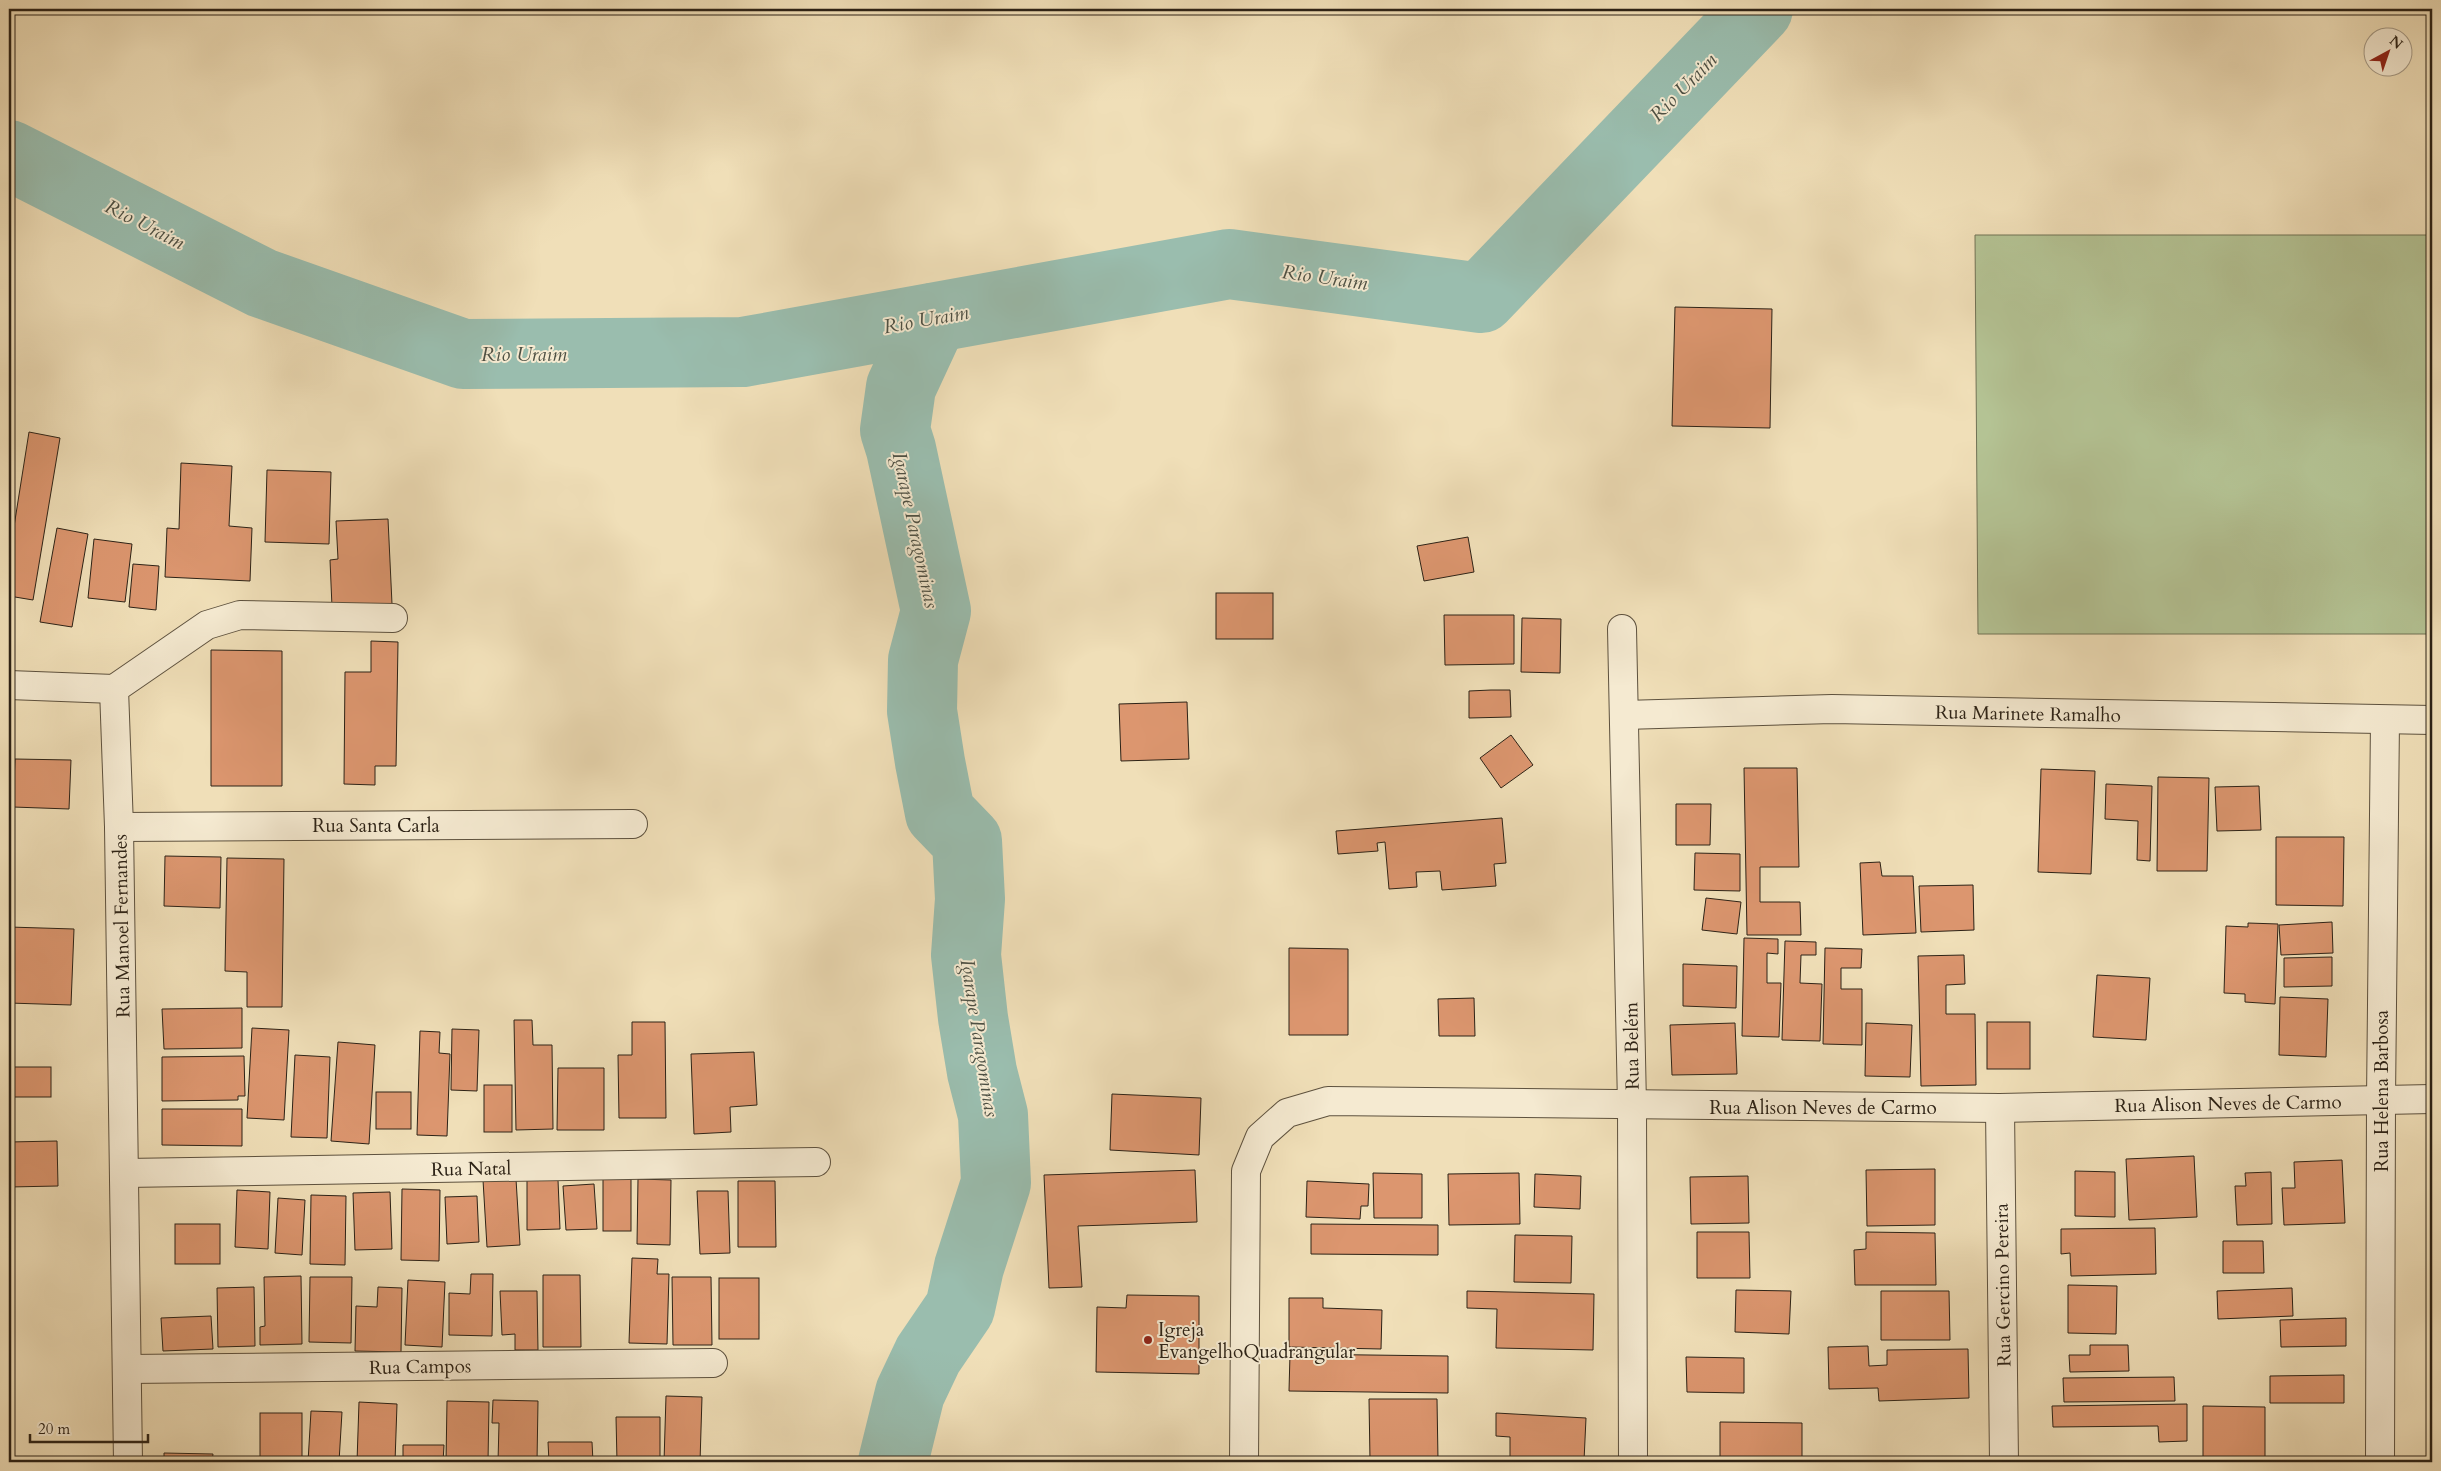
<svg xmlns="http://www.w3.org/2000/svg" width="2441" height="1471" font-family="Cardo,serif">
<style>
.green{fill:#b4c394;stroke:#707255}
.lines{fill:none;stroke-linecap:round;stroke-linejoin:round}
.river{stroke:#9abdae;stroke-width:70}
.building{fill:#dc966f;stroke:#2c2216}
.street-casing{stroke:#5d513e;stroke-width:30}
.street{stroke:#f5ead1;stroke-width:28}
.poi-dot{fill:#8f2418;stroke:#f5ead1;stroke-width:2}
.labels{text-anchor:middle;stroke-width:4;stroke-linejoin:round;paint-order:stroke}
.street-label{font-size:19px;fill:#2c2216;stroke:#f5ead1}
.poi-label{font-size:19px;fill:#2c2216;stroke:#f5ead1;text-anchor:start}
.water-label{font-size:20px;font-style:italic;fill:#4d5044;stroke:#f5ead1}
</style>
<rect width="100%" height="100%" fill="#f0dfb8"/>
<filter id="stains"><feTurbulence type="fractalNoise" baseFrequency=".004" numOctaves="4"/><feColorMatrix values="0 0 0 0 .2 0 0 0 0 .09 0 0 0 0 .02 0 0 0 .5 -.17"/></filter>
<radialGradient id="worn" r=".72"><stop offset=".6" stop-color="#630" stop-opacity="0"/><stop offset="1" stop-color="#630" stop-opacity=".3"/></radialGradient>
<path class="green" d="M1975 235H2432V634H1978Z"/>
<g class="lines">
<g class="river">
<path d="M9 155 262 283 463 354 743 352 1229 264 1481 298 1758 9"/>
<path d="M893 1462 910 1393 928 1355 960 1308 969 1267 996 1183 993 1115 982 1072 973 1018 966 955 970 899 967 841 940 813 930 762 922 711 923 660 936 611 901 449 895 430 901 387 933 318"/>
</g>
</g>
<g class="building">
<path d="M1675 307 1772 309 1770 428 1672 426Z"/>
<path d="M29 432 60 438 33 600 9 596V558Z"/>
<path d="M181 463 232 466 229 526 252 528 250 581 165 577 167 528 179 529Z"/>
<path d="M267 470 331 472 329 544 265 542Z"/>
<path d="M388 519 392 604 332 607 330 560 338 559 336 521Z"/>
<path d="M57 528 88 534 72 627 40 622Z"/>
<path d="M1468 537 1474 572 1424 581 1417 546Z"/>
<path d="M94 539 132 544 125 602 88 598Z"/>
<path d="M133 564 159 566 156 610 129 607Z"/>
<rect x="1216" y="593" width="57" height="46"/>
<path d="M1444 615H1514V664L1445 665Z"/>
<path d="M1522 618 1561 619 1560 673 1521 672Z"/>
<path d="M371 641 398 642 396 766H375V785L344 784 345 672H371Z"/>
<path d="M211 650 282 651V786H211Z"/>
<path d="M1491 690H1510L1511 717 1469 718V691Z"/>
<path d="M1187 702 1189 759 1121 761 1119 704Z"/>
<path d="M1511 735 1533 765 1501 788 1480 758Z"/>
<path d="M15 759 71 760 69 809 13 807Z"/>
<path d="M1744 768H1797L1799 867H1760V902H1800L1801 935H1747Z"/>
<path d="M2041 769 2095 771 2091 874 2038 872Z"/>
<path d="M2158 777 2209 778 2207 871H2157Z"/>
<path d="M2106 784 2152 786 2150 861 2137 860 2138 821 2105 819Z"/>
<path d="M2259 786 2261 830 2217 831 2215 787Z"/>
<path d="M1676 804H1711L1710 845H1676Z"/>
<path d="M1502 818 1506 863 1494 864 1496 886 1442 890 1440 871 1416 872 1417 887 1389 889 1385 842 1377 843 1378 851 1338 854 1336 831Z"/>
<path d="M2276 837H2344L2343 906 2276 905Z"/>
<path d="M1695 853 1740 854V891L1694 890Z"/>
<path d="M165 856 221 857 220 908 164 906Z"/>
<path d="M227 858 284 859 282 1007H247V972L225 971Z"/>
<path d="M1880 862 1882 876H1913L1916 933 1863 935 1860 863Z"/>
<path d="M1973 885 1974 930 1921 932 1919 886Z"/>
<path d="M1706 898 1741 902 1737 934 1702 930Z"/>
<path d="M2332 922 2333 953 2281 955 2279 925Z"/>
<path d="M2248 923 2278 924 2275 1004 2245 1002V994L2224 993 2226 926 2248 927Z"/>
<path d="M9 927 74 929 71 1005 9 1003Z"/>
<path d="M2431 931H2432V971H2430Z"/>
<path d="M1744 938 1778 939V954L1767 953V983H1781L1779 1037 1742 1036Z"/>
<path d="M1785 941 1816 942V955H1801L1800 983 1822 984 1820 1041 1782 1040Z"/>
<path d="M1289 948 1348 949V1035H1289Z"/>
<path d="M1825 948 1862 949 1861 968H1841V989H1862V1045L1823 1044Z"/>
<path d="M1964 955 1965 984 1946 985V1014H1975L1976 1085 1921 1086 1918 956Z"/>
<path d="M2332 957V986L2284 987V958Z"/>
<path d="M1683 964 1737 966 1736 1008 1683 1006Z"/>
<path d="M2097 975 2150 978 2146 1040 2093 1037Z"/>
<path d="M2280 997 2328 999 2326 1057 2279 1055Z"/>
<path d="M1474 998 1475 1036H1439L1438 999Z"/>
<path d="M242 1008V1048L164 1049 162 1009Z"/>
<path d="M514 1020H532L533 1045H552L553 1129 516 1130Z"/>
<path d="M632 1022H665L666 1118H619L618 1055H632Z"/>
<rect x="1987" y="1022" width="43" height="47"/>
<path d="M1735 1023 1737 1074 1672 1075 1670 1025Z"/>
<path d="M1866 1023 1912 1025 1910 1077 1865 1076Z"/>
<path d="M252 1028 289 1030 284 1120 247 1118Z"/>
<path d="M452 1029 479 1030 477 1091 451 1090Z"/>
<path d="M420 1031 440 1032 439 1053 450 1054 447 1136 417 1135Z"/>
<path d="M338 1042 375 1045 369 1144 331 1141Z"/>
<path d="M754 1052 757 1105 730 1107 731 1132 694 1134 691 1054Z"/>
<path d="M295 1055 330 1057 327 1138 291 1137Z"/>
<path d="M244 1056 245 1096H238V1100L162 1101V1057Z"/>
<rect x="9" y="1067" width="42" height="30"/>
<path d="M558 1068H604V1130H557Z"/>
<rect x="484" y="1085" width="28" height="47"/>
<rect x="376" y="1092" width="35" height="37"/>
<path d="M1112 1094 1201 1098 1199 1155 1110 1150Z"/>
<path d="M162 1109H242V1146L162 1145Z"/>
<path d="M57 1141 58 1186 9 1187V1142Z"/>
<path d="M2194 1156 2197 1217 2129 1220 2126 1159Z"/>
<path d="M2342 1160 2345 1223 2284 1225 2282 1188H2295L2294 1162Z"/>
<path d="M1935 1169V1225L1867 1226 1866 1170Z"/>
<path d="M1195 1170 1197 1222 1078 1226 1082 1287 1049 1288 1044 1175Z"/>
<path d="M2075 1171 2115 1172V1217L2075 1216Z"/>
<path d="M2271 1172 2272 1224 2237 1225 2235 1186H2246L2245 1173Z"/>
<path d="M1373 1173 1422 1174V1218H1374Z"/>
<path d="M1519 1173 1520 1224 1449 1225 1448 1174Z"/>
<path d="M1535 1174 1581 1176 1580 1209 1534 1207Z"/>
<path d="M1748 1176 1749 1223 1691 1224 1690 1177Z"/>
<path d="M516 1179 520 1245 487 1247 483 1180Z"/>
<rect x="603" y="1179" width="28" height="52"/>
<path d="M638 1179 671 1180 670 1245 637 1244Z"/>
<path d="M527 1180H558L560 1229 527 1230Z"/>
<path d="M738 1181H775L776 1247H738Z"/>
<path d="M1307 1181 1369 1184 1368 1206H1361L1360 1219 1306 1217Z"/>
<path d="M594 1184 597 1229 566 1230 563 1186Z"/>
<path d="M402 1189 440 1190 439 1261 401 1260Z"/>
<path d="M237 1190 270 1192 268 1249 235 1247Z"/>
<path d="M697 1191H728L730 1253 700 1254Z"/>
<path d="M390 1192 392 1249 355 1250 353 1193Z"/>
<path d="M311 1195 346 1196 345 1265 310 1264Z"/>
<path d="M477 1196 479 1242 447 1244 445 1197Z"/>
<path d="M278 1198 305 1200 302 1255 275 1253Z"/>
<rect x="175" y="1224" width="45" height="40"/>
<path d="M1311 1224 1438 1225V1255L1311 1254Z"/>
<path d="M2155 1228 2156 1274 2071 1276 2070 1253 2061 1254V1229Z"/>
<path d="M1697 1232H1749L1750 1278H1697Z"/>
<path d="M1866 1232 1935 1233 1936 1285H1855L1854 1250 1866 1249Z"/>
<path d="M1515 1235 1572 1236 1571 1283 1514 1282Z"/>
<path d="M2223 1241H2263L2264 1273H2223Z"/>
<path d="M632 1258 658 1259 657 1274H669L667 1344 629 1343Z"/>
<path d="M471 1274H493L492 1336 449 1335V1293L470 1294Z"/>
<path d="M543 1275H580L581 1347H543Z"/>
<path d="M301 1276 302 1344 260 1345V1327L265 1326 264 1277Z"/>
<path d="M310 1277H352L351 1343 309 1342Z"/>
<path d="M672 1277H711L712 1345H673Z"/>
<rect x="719" y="1278" width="40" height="61"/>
<path d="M408 1280 445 1282 442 1347 405 1345Z"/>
<path d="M2068 1285 2117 1286 2116 1334 2068 1333Z"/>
<path d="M254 1287 255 1346 218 1347 217 1288Z"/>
<path d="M378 1287 402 1288 401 1352 355 1351 356 1306 377 1307Z"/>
<path d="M2292 1288 2293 1316 2218 1319 2217 1291Z"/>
<path d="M1736 1290 1791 1291 1789 1334 1735 1332Z"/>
<path d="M500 1291H537L538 1350H515V1334L502 1335Z"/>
<path d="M1467 1291 1594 1294 1593 1350 1496 1348 1497 1309 1467 1308Z"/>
<path d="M1881 1291H1949L1950 1340H1881Z"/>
<path d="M1127 1295 1199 1296V1374L1096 1372 1097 1307 1126 1308Z"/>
<path d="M1289 1298H1323V1308L1382 1310 1381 1349 1289 1347Z"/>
<path d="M211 1316 213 1349 163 1351 161 1318Z"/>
<path d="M2346 1318V1346L2281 1347 2280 1320Z"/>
<path d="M2090 1345H2128L2129 1371 2070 1372 2069 1355H2090Z"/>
<path d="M1868 1346 1869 1366 1887 1365V1350L1968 1349 1969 1398 1879 1401 1878 1388 1829 1389 1828 1347Z"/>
<path d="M1290 1354 1448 1356V1393L1289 1391Z"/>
<path d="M1686 1357 1744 1358V1393L1687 1392Z"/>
<path d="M2344 1375V1403H2270V1376Z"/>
<path d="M2174 1377 2175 1401 2064 1402 2063 1378Z"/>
<path d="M666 1396 702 1397 700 1462H664Z"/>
<path d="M1369 1399H1437L1438 1460H1370Z"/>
<path d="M493 1400 538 1401 537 1462H498L499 1423H492Z"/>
<path d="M447 1401 489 1402 488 1462H446Z"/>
<path d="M359 1402 397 1404 395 1462H357Z"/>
<path d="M2187 1404V1441L2159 1442 2158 1426 2053 1427 2052 1406Z"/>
<path d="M2203 1406 2265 1407V1461H2203Z"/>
<path d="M311 1411 342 1412 339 1462H308Z"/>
<rect x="260" y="1413" width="42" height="49"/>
<path d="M1496 1413 1586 1418 1584 1461 1510 1457V1437L1496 1436Z"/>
<path d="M616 1417H660V1462H617Z"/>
<path d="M1720 1422 1802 1423V1462H1720Z"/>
<path d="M548 1442H592L593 1462H549Z"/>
<path d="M403 1445H444L443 1462H403Z"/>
<path d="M164 1453 213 1454 212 1462H164Z"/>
<path d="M220 1457 257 1458 256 1462H220Z"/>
</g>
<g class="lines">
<defs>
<g id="street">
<path d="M1622 629 1632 1105 1633 1462"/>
<path d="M9 685 114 689"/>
<path d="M1624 715 1832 709 2432 720"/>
<path d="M119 827 633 824"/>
<path d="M2000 1108 2004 1462"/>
<path d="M125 1173 816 1162"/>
<path d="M127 1369 713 1363"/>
<path d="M128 1462 119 827 114 689 207 625 240 615 393 618"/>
<path d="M1244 1462 1246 1171 1260 1137 1287 1113 1328 1101 2000 1108 2432 1099"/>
<path d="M2380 1462 2381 1099 2385 720"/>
</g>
</defs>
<use href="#street" class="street-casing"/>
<use href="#street" class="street"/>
</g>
<circle class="poi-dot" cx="1148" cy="1340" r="5"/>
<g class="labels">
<g class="street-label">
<text transform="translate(2028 713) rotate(1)" y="7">Rua Marinete Ramalho</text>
<text x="376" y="832">Rua Santa Carla</text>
<text transform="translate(121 926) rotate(-91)" y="7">Rua Manoel Fernandes</text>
<text transform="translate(1631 1046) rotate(-91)" y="7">Rua Belém</text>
<text transform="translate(2381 1091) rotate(-90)" y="7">Rua Helena Barbosa</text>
<text transform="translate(2228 1103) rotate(-1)" y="7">Rua Alison Neves de Carmo</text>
<text x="1823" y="1114">Rua Alison Neves de Carmo</text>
<text transform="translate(471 1168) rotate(-1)" y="7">Rua Natal</text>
<text transform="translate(2002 1285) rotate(-91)" y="7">Rua Gercino Pereira</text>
<text transform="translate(420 1366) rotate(-1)" y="7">Rua Campos</text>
</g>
<g class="poi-label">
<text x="1158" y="1336">Igreja<tspan x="1158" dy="22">EvangelhoQuadrangular</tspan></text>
</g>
<g class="water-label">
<text transform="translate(1683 87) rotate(-46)" y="7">Rio Uraim</text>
<text transform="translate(145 224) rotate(27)" y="7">Rio Uraim</text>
<text transform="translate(1325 277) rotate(8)" y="7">Rio Uraim</text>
<text transform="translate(926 319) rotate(-10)" y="7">Rio Uraim</text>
<text x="524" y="361">Rio Uraim</text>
<text transform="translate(916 530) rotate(78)" y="7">Igarape Paragominas</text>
<text transform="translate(980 1038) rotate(81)" y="7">Igarape Paragominas</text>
</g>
</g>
<rect width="2441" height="1471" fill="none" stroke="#f0dfb8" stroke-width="30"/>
<rect x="10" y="10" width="2421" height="1451" fill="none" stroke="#2c2216" stroke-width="2.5"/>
<rect x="15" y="15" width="2411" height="1441" fill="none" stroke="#2c2216"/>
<g transform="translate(2388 52) rotate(40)"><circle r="24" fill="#f5ead1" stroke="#a59a86"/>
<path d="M0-4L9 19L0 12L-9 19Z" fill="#8f2418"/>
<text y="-8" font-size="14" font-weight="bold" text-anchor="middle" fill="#2c2216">N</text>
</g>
<path d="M30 1434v8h118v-8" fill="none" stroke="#2c2216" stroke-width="2.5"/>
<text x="38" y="1434" font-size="15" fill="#2c2216" stroke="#f5ead1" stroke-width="4" paint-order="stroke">20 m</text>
<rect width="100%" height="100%" filter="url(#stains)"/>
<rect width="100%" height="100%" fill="url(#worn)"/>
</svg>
